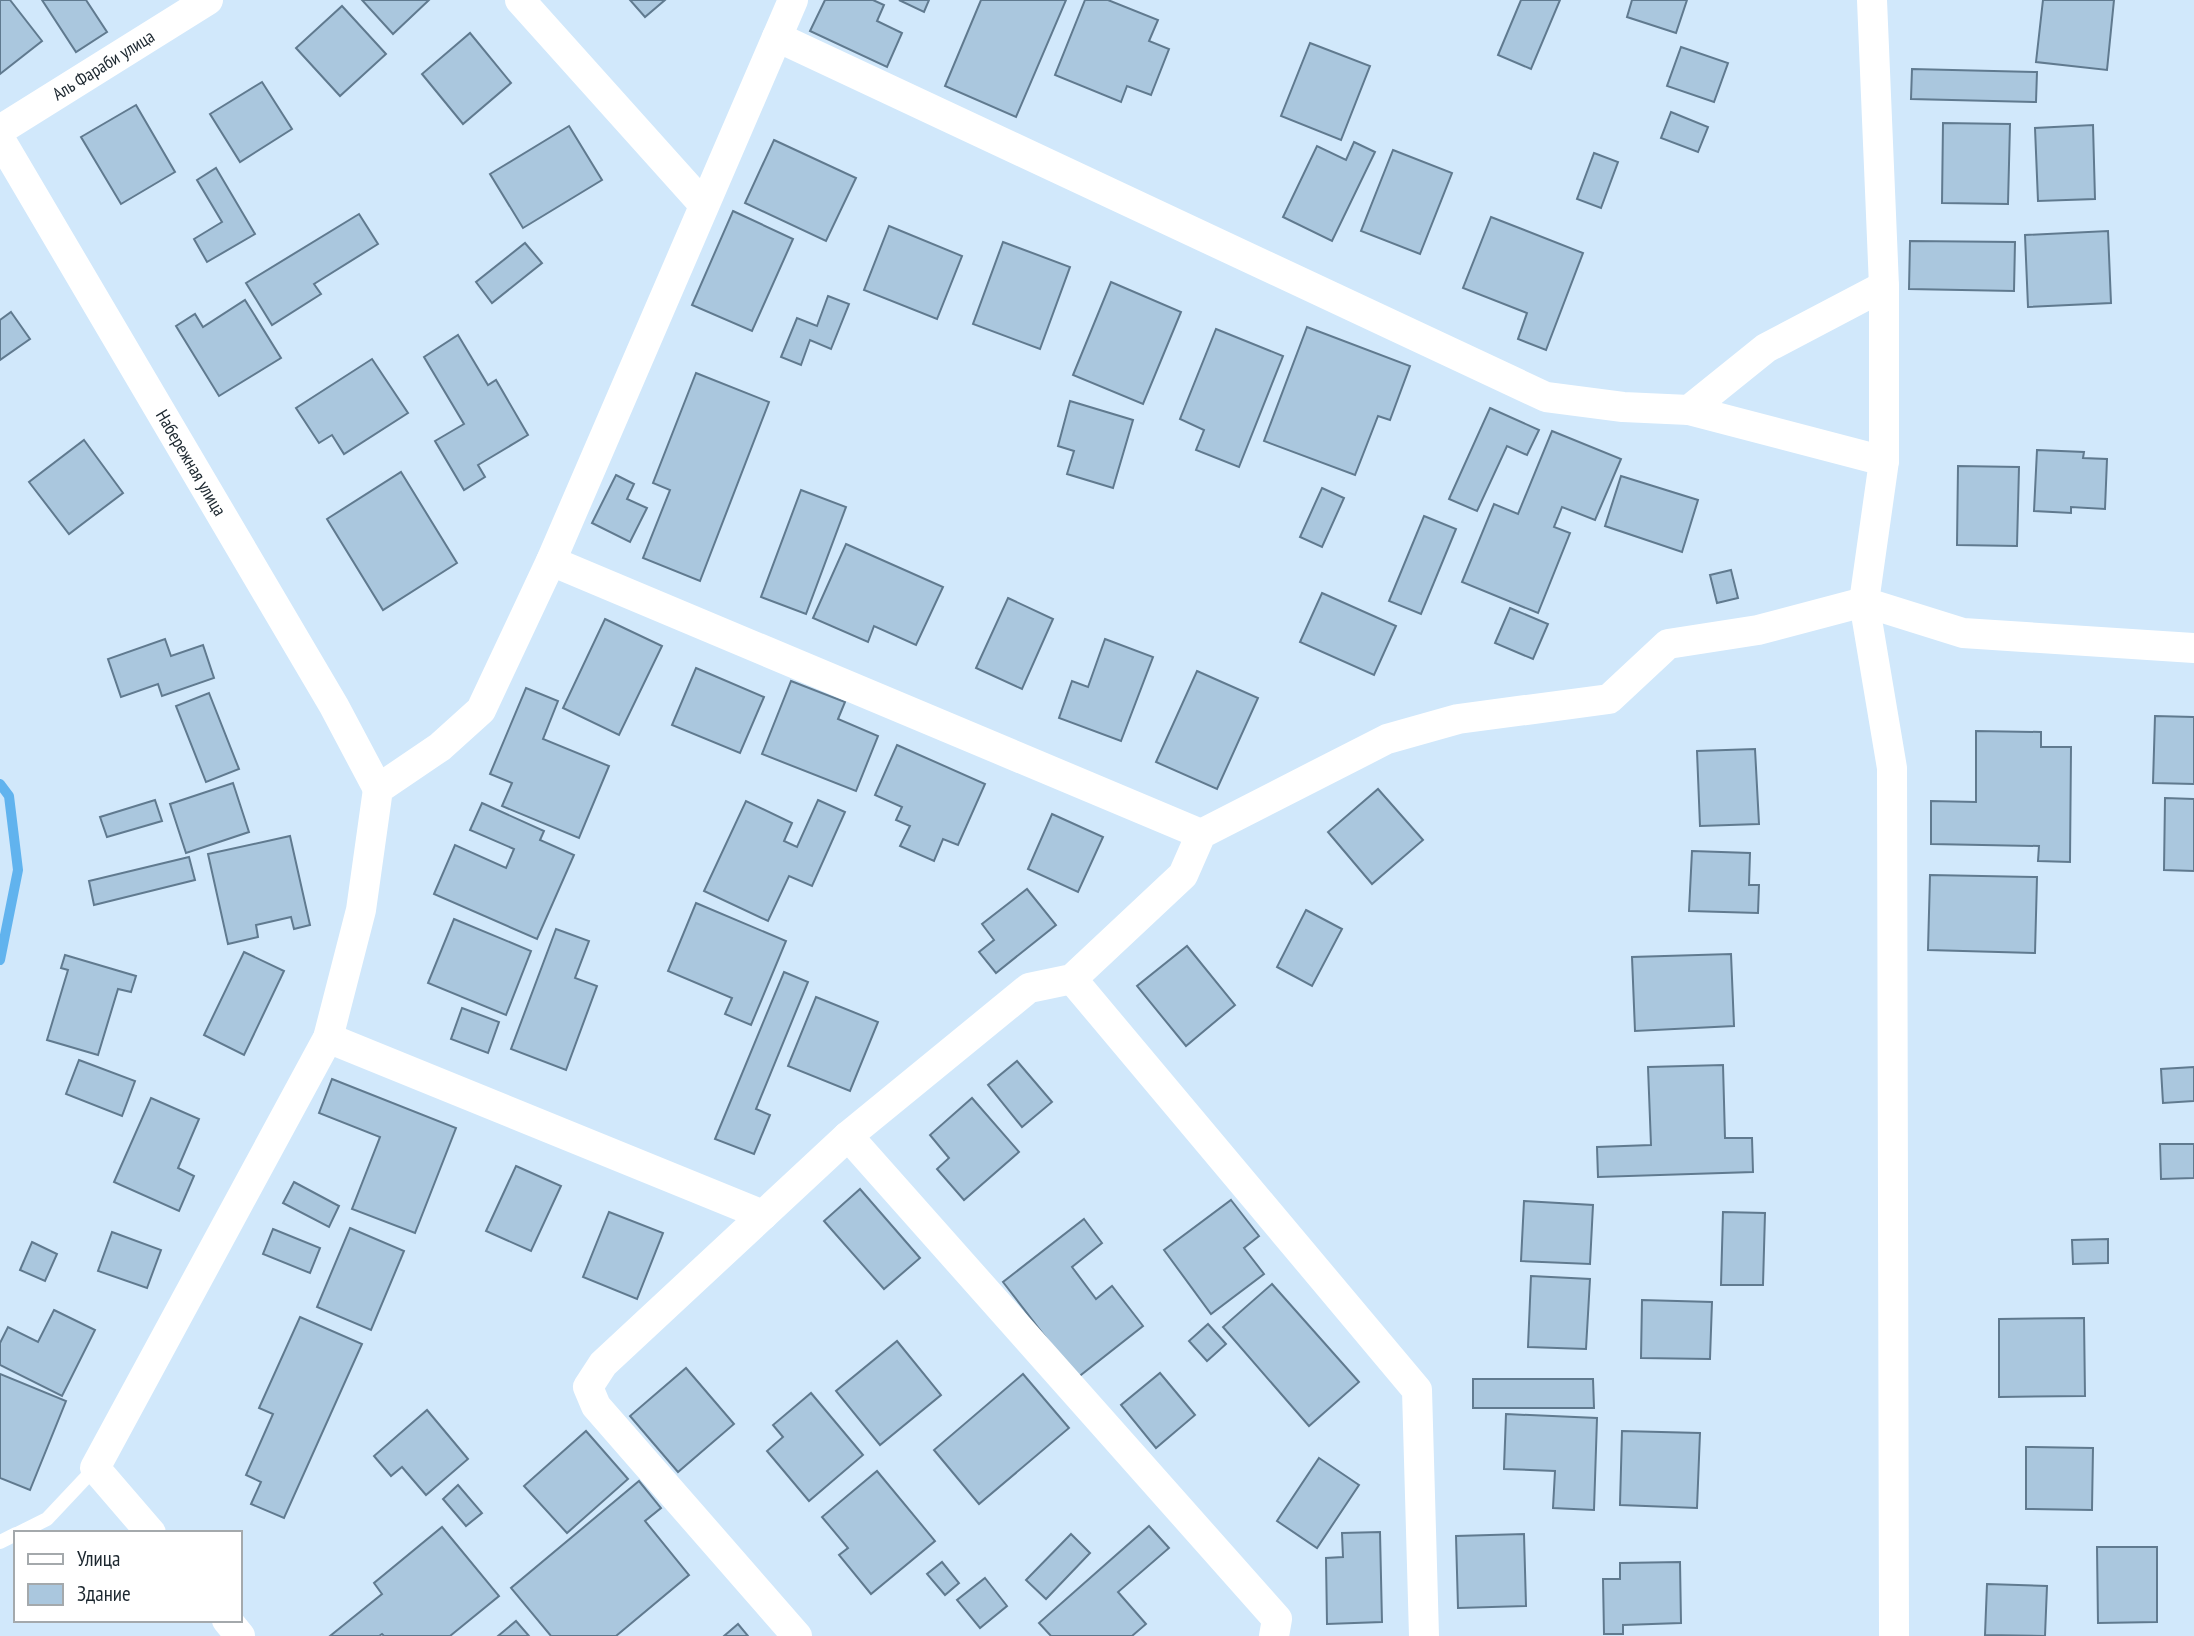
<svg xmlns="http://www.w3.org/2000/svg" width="2194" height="1636" font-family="'PT Sans Narrow',sans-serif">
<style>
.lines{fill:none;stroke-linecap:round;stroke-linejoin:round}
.stream{stroke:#61b3ee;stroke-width:10}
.building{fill:#aac7de;stroke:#607a8f;stroke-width:2}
.service{stroke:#fff;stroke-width:14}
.minor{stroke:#fff;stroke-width:30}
.labels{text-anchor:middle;stroke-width:7;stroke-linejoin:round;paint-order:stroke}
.street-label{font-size:18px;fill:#1c272f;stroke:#fff}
</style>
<rect width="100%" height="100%" fill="#d1e8fb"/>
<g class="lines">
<path class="stream" d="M0 784 9 796 18 870 0 960"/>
</g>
<g class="building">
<path d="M0 0H10L42 41 0 74Z"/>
<path d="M42 0H86L107 32 76 52Z"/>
<path d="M362 0H429L393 34Z"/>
<path d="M630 0H665L645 17Z"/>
<path d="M825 0H873L884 5 877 21 902 33 887 67 810 31Z"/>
<path d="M899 0H929L924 12Z"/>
<path d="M981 0H1066L1016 117 945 86Z"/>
<path d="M1085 0H1108L1158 20 1149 41 1169 49 1151 95 1127 86 1121 102 1055 75Z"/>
<path d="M1521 0H1560L1531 69 1498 55Z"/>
<path d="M1632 0H1687L1676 33 1627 17Z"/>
<path d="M2043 0H2114L2107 70 2036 62Z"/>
<path d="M342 6 386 54 340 96 296 48Z"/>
<path d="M470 33 511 83 463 124 422 74Z"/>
<path d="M1310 43 1370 66 1341 140 1281 116Z"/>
<path d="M1681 47 1728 63 1714 102 1667 86Z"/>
<path d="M1912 69 2037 72 2036 102 1911 99Z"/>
<path d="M262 82 292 129 240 162 210 114Z"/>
<path d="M136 105 175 172 121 204 81 137Z"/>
<path d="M1671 112 1708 127 1698 152 1661 138Z"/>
<path d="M1943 123 2010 124 2008 204 1942 203Z"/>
<path d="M2093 125 2095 199 2038 201 2035 128Z"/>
<path d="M569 126 602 180 523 228 490 174Z"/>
<path d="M774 140 856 178 826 241 745 203Z"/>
<path d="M1354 142 1375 152 1332 241 1283 217 1317 146 1346 160Z"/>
<path d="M1393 150 1452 173 1420 254 1361 231Z"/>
<path d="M1594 153 1618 162 1601 208 1577 199Z"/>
<path d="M216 168 255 234 207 262 194 239 222 222 197 180Z"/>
<path d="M733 211 793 239 752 331 692 305Z"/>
<path d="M359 214 378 244 314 284 321 294 272 325 246 283Z"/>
<path d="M1491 217 1583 253 1546 350 1518 339 1527 313 1463 288Z"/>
<path d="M889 226 962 256 937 319 864 290Z"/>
<path d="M2108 231 2111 303 2028 307 2025 235Z"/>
<path d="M1910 241 2015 242 2014 291 1909 289Z"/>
<path d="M1003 242 1070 267 1040 349 973 324Z"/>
<path d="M525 243 542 263 492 303 476 282Z"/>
<path d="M1111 282 1181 312 1143 404 1073 375Z"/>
<path d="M828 296 849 304 831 349 810 340 801 365 781 357 797 318 817 326Z"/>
<path d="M245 300 281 358 219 396 176 326 195 314 203 327Z"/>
<path d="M11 312 30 339 0 360V320Z"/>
<path d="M1307 327 1410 366 1390 420 1378 416 1355 475 1264 441Z"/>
<path d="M1216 329 1283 356 1239 467 1196 450 1204 430 1180 419Z"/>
<path d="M458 335 488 385 496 380 528 435 478 465 485 477 464 490 435 441 464 424 424 357Z"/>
<path d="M372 359 408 413 344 454 332 435 319 443 296 408Z"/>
<path d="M696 373 769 402 700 581 643 558 670 490 653 483Z"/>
<path d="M1070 401 1133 420 1113 488 1067 474 1074 451 1058 446Z"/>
<path d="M1490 408 1539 430 1527 455 1507 446 1477 511 1449 499Z"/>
<path d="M1552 431 1621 459 1595 520 1562 507 1554 527 1570 533 1538 613 1462 582 1494 504 1518 514Z"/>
<path d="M84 440 123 493 69 534 29 482Z"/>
<path d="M2037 450 2084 452 2083 458 2107 459 2105 509 2071 507V513L2034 511Z"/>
<path d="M1958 466 2019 467 2017 546 1957 545Z"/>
<path d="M401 472 457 563 383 610 327 519Z"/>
<path d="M616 475 634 484 627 499 647 508 630 542 592 523Z"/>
<path d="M1621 476 1698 500 1682 552 1605 526Z"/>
<path d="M1322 488 1344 498 1322 547 1300 537Z"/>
<path d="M801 490 846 507 806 614 761 597Z"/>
<path d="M1424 516 1456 529 1421 614 1389 601Z"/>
<path d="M846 544 943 587 916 645 874 626 868 642 813 618Z"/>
<path d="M1731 570 1738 598 1717 603 1710 575Z"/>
<path d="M1322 593 1396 626 1374 675 1300 642Z"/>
<path d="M1008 598 1053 619 1022 689 976 668Z"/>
<path d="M1510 608 1548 624 1533 659 1495 643Z"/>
<path d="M605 619 662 646 619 735 563 708Z"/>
<path d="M165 639 171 656 203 645 214 678 162 696 158 684 121 697 108 659Z"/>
<path d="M1105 639 1153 657 1121 741 1059 718 1072 681 1088 687Z"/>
<path d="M696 668 764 697 740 753 672 725Z"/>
<path d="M1197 671 1258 698 1217 789 1156 762Z"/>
<path d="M791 681 845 702 838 719 878 736 856 791 762 754Z"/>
<path d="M526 688 558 701 543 739 609 766 579 838 502 806 512 783 490 774Z"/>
<path d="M209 693 239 769 206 782 176 706Z"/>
<path d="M2155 716 2194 717V784L2153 783Z"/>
<path d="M1976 731 2041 732V747H2071L2070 862 2038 861 2039 846 1931 844V801L1976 802Z"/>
<path d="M897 745 985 784 958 845 943 839 934 861 900 846 910 826 896 820 902 807 875 795Z"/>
<path d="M1755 749 1759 824 1700 826 1697 751Z"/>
<path d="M233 783 249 832 186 853 170 804Z"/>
<path d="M1378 789 1423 840 1372 884 1328 832Z"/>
<path d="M2165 798 2194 799V871L2164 870Z"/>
<path d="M155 800 162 821 107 837 100 817Z"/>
<path d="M818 800 845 812 812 886 789 876 768 921 704 891 746 801 792 823 784 841 797 847Z"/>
<path d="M482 803 544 831 540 840 574 855 537 939 434 894 455 845 506 868 514 849 470 830Z"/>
<path d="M1052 814 1103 837 1078 892 1028 869Z"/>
<path d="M290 836 310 925 294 929 291 917 256 925 258 937 228 944 208 854Z"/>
<path d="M1692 851 1750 853 1749 885H1759L1758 913 1689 911Z"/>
<path d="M189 857 195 880 94 905 89 881Z"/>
<path d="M1930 875 2037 877 2035 953 1928 950Z"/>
<path d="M1027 889 1056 925 996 973 979 952 994 940 982 924Z"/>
<path d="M696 903 786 941 751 1025 725 1014 732 998 668 971Z"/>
<path d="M1306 910 1342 929 1312 986 1277 967Z"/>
<path d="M454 919 531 951 506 1015 428 983Z"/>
<path d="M556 929 589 941 575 978 597 986 566 1070 511 1049Z"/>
<path d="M1187 946 1235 1005 1186 1046 1137 986Z"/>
<path d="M244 952 284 971 244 1055 204 1035Z"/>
<path d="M1731 954 1734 1026 1635 1031 1632 957Z"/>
<path d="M65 955 136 976 131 992 118 989 98 1055 47 1040 68 970 61 968Z"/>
<path d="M784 972 808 982 756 1109 770 1115 754 1154 715 1139Z"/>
<path d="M816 997 878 1022 850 1091 788 1066Z"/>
<path d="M462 1008 499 1022 488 1053 451 1039Z"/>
<path d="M79 1060 135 1081 122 1116 66 1094Z"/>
<path d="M1017 1061 1052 1102 1022 1127 988 1085Z"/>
<path d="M1723 1065 1725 1138H1752L1753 1172 1598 1177 1597 1147 1651 1145 1648 1067Z"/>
<path d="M2194 1067V1101L2163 1103 2161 1069Z"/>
<path d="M332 1079 456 1128 415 1233 352 1209 380 1137 319 1113Z"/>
<path d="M151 1098 199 1119 178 1168 194 1176 179 1211 114 1182Z"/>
<path d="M972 1098 1019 1152 964 1200 937 1169 949 1158 930 1135Z"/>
<path d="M2160 1144H2194V1178L2161 1179Z"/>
<path d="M516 1166 561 1186 531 1251 486 1231Z"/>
<path d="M294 1182 339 1206 329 1227 283 1203Z"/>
<path d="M860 1189 920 1258 884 1289 824 1221Z"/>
<path d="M1231 1200 1259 1236 1244 1248 1264 1274 1211 1314 1164 1250Z"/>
<path d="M1524 1201 1593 1205 1590 1264 1521 1261Z"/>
<path d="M609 1212 663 1233 637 1299 583 1277Z"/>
<path d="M1723 1212 1765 1213 1763 1285H1721Z"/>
<path d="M1084 1219 1102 1243 1072 1267 1096 1299 1112 1286 1143 1326 1077 1378 1003 1282Z"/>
<path d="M350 1228 404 1251 371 1330 317 1307Z"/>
<path d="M273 1229 320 1248 310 1273 263 1254Z"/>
<path d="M112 1232 161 1250 147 1288 98 1271Z"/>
<path d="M2108 1239V1263L2073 1264 2072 1240Z"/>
<path d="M32 1242 57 1254 45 1281 20 1270Z"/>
<path d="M1531 1276 1590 1279 1586 1349 1528 1347Z"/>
<path d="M1272 1284 1359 1382 1309 1426 1223 1327Z"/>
<path d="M1642 1300 1712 1302 1710 1359 1641 1358Z"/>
<path d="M54 1310 95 1330 62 1396 0 1365V1343L8 1327 38 1342Z"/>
<path d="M300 1317 362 1344 284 1518 251 1504 261 1482 246 1475 273 1414 259 1408Z"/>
<path d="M2084 1318 2085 1396 1999 1397V1319Z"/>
<path d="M1208 1324 1226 1344 1207 1361 1189 1341Z"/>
<path d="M897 1341 941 1395 880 1445 836 1391Z"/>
<path d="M686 1368 734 1424 678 1472 630 1416Z"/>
<path d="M1160 1373 1195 1415 1156 1448 1121 1405Z"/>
<path d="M0 1374 66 1401 30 1490 0 1478Z"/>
<path d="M1023 1374 1069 1428 979 1504 934 1450Z"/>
<path d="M1473 1379H1593L1594 1408H1473Z"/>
<path d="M811 1393 863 1455 809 1501 767 1451 783 1437 773 1425Z"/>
<path d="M427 1410 468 1459 426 1495 402 1467 391 1476 374 1456Z"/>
<path d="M1506 1414 1597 1418 1594 1510 1553 1508 1555 1471 1504 1469Z"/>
<path d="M586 1431 628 1479 567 1533 524 1486Z"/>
<path d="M1622 1431 1700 1433 1697 1508 1620 1505Z"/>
<path d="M2026 1447 2093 1448 2092 1510 2026 1509Z"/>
<path d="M1319 1458 1359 1485 1317 1548 1277 1521Z"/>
<path d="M877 1471 935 1541 871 1594 839 1555 848 1548 822 1517Z"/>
<path d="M639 1481 661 1508 645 1521 689 1575 616 1636H551L511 1588Z"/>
<path d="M458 1485 482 1513 466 1526 443 1499Z"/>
<path d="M1149 1526 1169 1548 1118 1592 1146 1624 1132 1636H1051L1039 1623Z"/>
<path d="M442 1527 499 1596 450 1636H384L382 1634 379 1636H330L382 1594 374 1583Z"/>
<path d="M1380 1532 1382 1622 1327 1624 1326 1558 1343 1557 1342 1533Z"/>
<path d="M1071 1534 1090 1553 1046 1599 1026 1580Z"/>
<path d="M1524 1534 1526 1606 1458 1608 1456 1536Z"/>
<path d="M2097 1547H2157V1622L2098 1623Z"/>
<path d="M942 1562 959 1583 945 1595 927 1574Z"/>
<path d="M1680 1562 1681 1623 1623 1625V1634H1604L1603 1579H1620V1563Z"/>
<path d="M985 1578 1007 1606 980 1628 957 1600Z"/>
<path d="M1987 1584 2047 1586 2045 1636 1985 1635Z"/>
<path d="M516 1621 529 1636H498Z"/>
<path d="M738 1624 748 1636H724Z"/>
</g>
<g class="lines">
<g class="service">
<path d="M19 1533 47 1519 95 1468"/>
<path d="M0 1542 16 1534"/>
</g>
<g class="minor">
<path d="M520 0 704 205"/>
<path d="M1872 0 1884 286V461L1864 602 1892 768 1894 1636"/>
<path d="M777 37 1546 397 1623 407 1689 410 1766 348 1884 286"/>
<path id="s1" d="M0 130 208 0"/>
<path id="s2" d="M0 139 334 706 378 789"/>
<path d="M1689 410 1884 461"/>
<path d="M551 561 1201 834"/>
<path d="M1072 979 1417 1390 1424 1636"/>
<path d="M328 1038 763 1215"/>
<path d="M848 1136 1277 1619 1274 1636"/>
<path d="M151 1533 95 1468 328 1038 361 910 378 789 440 747 481 710 551 561 793 0"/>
<path d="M227 1620 240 1636"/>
<path d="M797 1636 596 1406 588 1387 603 1364 848 1136 1029 988 1072 979 1183 875 1201 834 1387 739 1458 719 1609 699 1668 644 1758 630 1864 602 1963 633 2194 648"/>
</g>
</g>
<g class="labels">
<g class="street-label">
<text dy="6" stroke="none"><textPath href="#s1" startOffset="122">Аль Фараби улица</textPath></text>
<text dy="6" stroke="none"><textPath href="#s2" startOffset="376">Набережная улица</textPath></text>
</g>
</g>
<rect x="14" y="1531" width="228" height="91" fill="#ffffff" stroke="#a4a9ac" stroke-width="2"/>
<rect x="28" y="1554" width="35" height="10" fill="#ffffff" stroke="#a4a9ac" stroke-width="2"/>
<text x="77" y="1566" font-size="21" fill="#1c272f">Улица</text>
<rect x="28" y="1584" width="35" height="21" fill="#aac7de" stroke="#a4a9ac" stroke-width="2"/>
<text x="77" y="1601" font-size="21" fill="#1c272f">Здание</text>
</svg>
